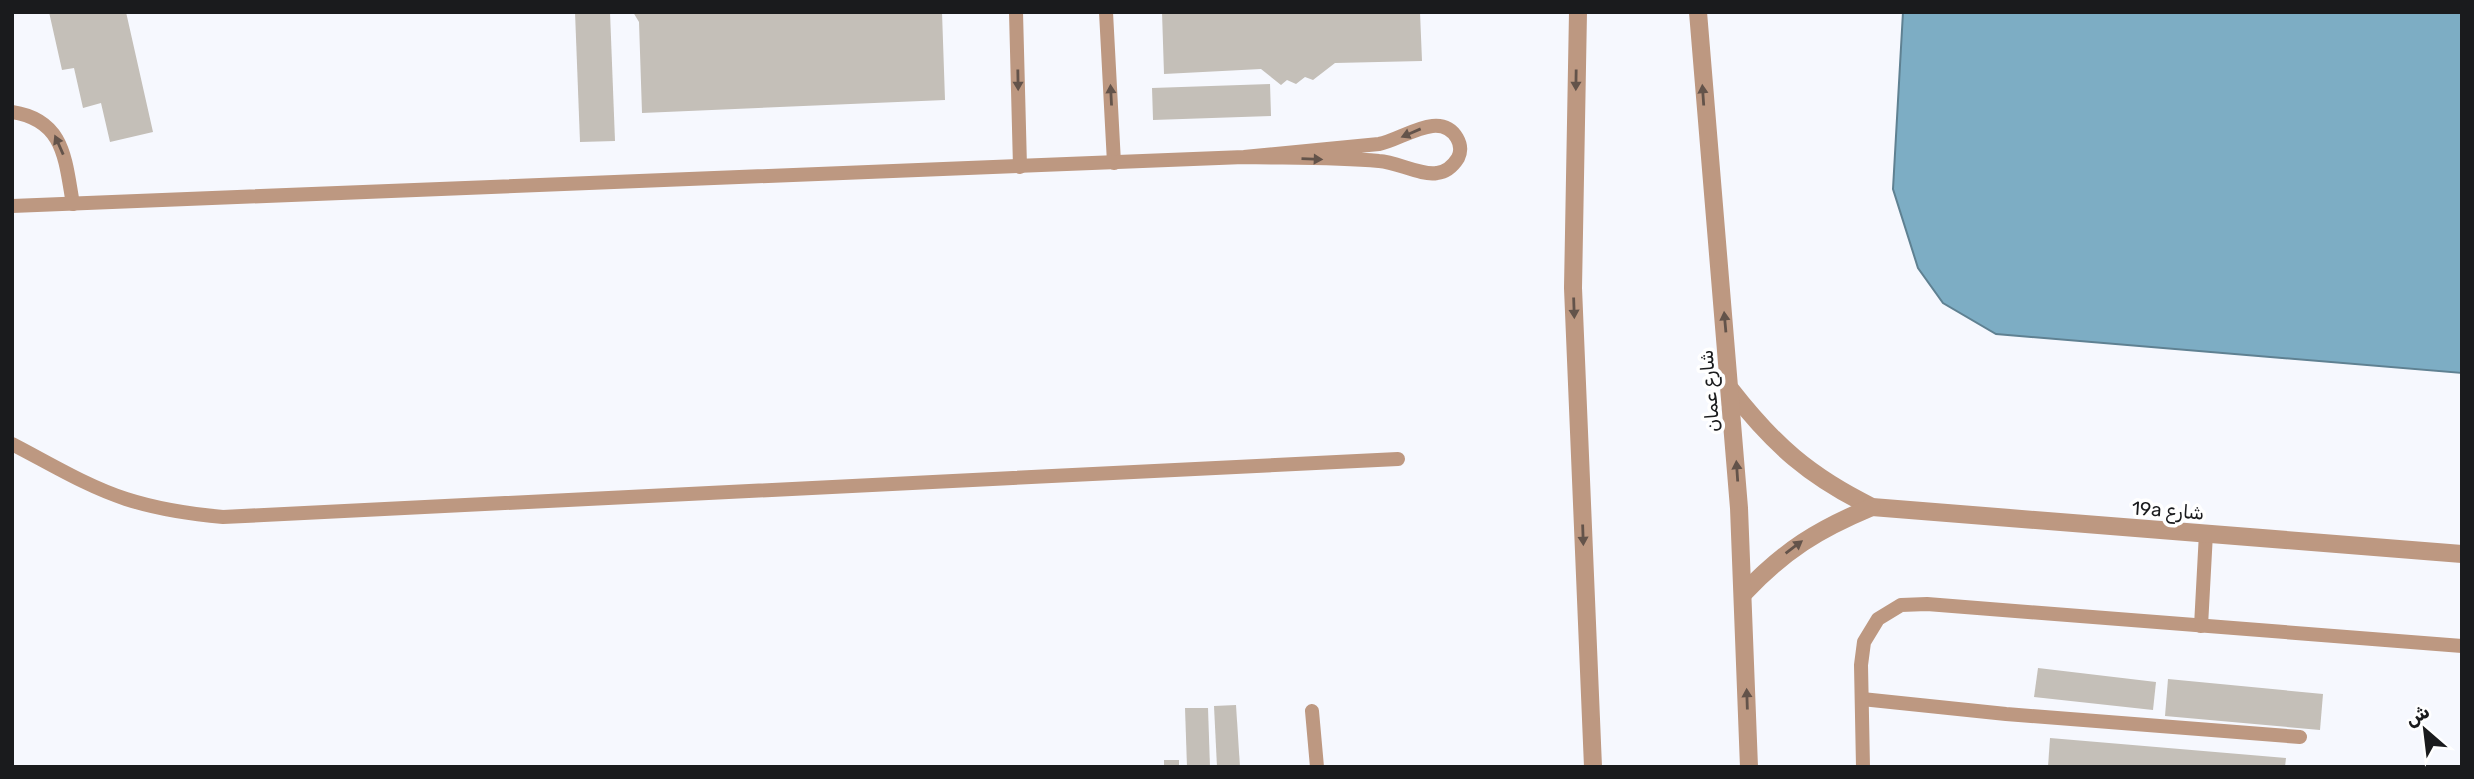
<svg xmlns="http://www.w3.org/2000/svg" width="2474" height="779" font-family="Rubik,Cairo,sans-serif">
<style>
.water{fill:#7dadc4;stroke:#5f8192;stroke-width:2}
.building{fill:#c4bfb8}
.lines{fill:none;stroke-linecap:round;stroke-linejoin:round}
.service{stroke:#bd9881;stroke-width:14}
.minor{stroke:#bd9881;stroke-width:18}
.tertiary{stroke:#bd9881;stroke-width:18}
.oneway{fill:#63534a}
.labels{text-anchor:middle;stroke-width:7;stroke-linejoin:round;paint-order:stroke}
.street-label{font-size:19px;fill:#1a1b1d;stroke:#fff}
</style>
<rect width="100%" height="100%" fill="#f6f8fe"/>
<path class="water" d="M1903 12H2462V373L1996 334 1943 303 1918 268 1893 189Z"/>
<g class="building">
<path d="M49 12H126L153 132 110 142 101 103 83 108 74 68 62 70Z"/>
<path d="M575 12H610L615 141 580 142Z"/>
<path d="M633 12H942L945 100 642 113 639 22Z"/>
<path d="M1162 12H1420L1422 61 1335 63 1313 80 1305 77 1296 84 1287 80 1281 85 1261 69 1164 74Z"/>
<path d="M1270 84 1271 116 1153 120 1152 88Z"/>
<path d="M2038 668 2156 682 2153 710 2034 697Z"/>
<path d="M2168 679 2323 694 2320 730 2165 716Z"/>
<path d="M1236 705 1240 767H1217L1214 706Z"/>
<path d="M1185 708H1208L1210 767H1187Z"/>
<path d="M2050 738 2286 758 2285 767H2048Z"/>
<rect x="1164" y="760" width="15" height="7"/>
</g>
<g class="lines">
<g class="service">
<path d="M1016 12 1020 167"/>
<path d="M1106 12 1114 163"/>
<path d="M12 112C65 120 65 160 73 204"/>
<path d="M12 206 1244 157 1379 144C1402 140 1440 109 1457 138 1461 145 1461 152 1458 158 1453 166 1446 172 1437 173 1421 176 1397 162 1379 161 1335 157 1289 158 1244 157"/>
<path d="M12 444C49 463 86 486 126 499 157 509 189 514 223 517L1398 459"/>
<path d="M2201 626 2206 533"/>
<path d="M1862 699 2006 714 2300 737"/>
<path d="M1312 711 1317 767"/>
<path d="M1863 767 1861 665 1864 642 1878 619 1901 605 1927 604 2462 646"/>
</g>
<g class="minor">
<path d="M1731 390C1774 445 1809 476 1872 507L2462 554"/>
<path d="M1744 593C1785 550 1817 530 1872 507"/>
</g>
<g class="tertiary">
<path d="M1578 12 1573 288 1593 767"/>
<path d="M1698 12 1739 508 1749 767"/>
</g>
</g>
<defs><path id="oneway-solid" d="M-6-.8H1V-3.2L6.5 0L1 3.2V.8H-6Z" transform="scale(1.75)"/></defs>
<g class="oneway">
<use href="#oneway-solid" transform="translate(1018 80) rotate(89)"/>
<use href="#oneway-solid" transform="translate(1576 80) rotate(91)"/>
<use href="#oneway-solid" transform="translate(1111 95) rotate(-93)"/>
<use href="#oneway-solid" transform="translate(1703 95) rotate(-94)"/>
<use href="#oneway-solid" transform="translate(1411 133) rotate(157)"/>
<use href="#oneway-solid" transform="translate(59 145) rotate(-114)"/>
<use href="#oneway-solid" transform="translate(1312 159) rotate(2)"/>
<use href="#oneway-solid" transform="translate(1574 308) rotate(88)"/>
<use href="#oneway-solid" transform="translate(1725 322) rotate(-95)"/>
<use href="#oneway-solid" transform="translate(1737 471) rotate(-94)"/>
<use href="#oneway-solid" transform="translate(1583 535) rotate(88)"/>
<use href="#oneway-solid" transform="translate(1794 547) rotate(-37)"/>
<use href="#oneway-solid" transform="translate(1747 699) rotate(-92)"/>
</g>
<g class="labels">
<g class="street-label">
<text transform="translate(1709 391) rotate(-95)" y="7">شارع عمان</text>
<text transform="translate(2168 510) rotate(4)" y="7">19a شارع</text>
</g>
</g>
<rect width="2474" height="779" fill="none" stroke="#1a1b1d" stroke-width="28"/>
<g transform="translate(2425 730) rotate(332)" stroke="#ffffff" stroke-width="5" paint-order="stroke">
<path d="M0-5L12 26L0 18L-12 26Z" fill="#1a1b1d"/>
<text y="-10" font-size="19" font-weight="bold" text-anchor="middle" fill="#1a1b1d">ش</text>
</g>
</svg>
